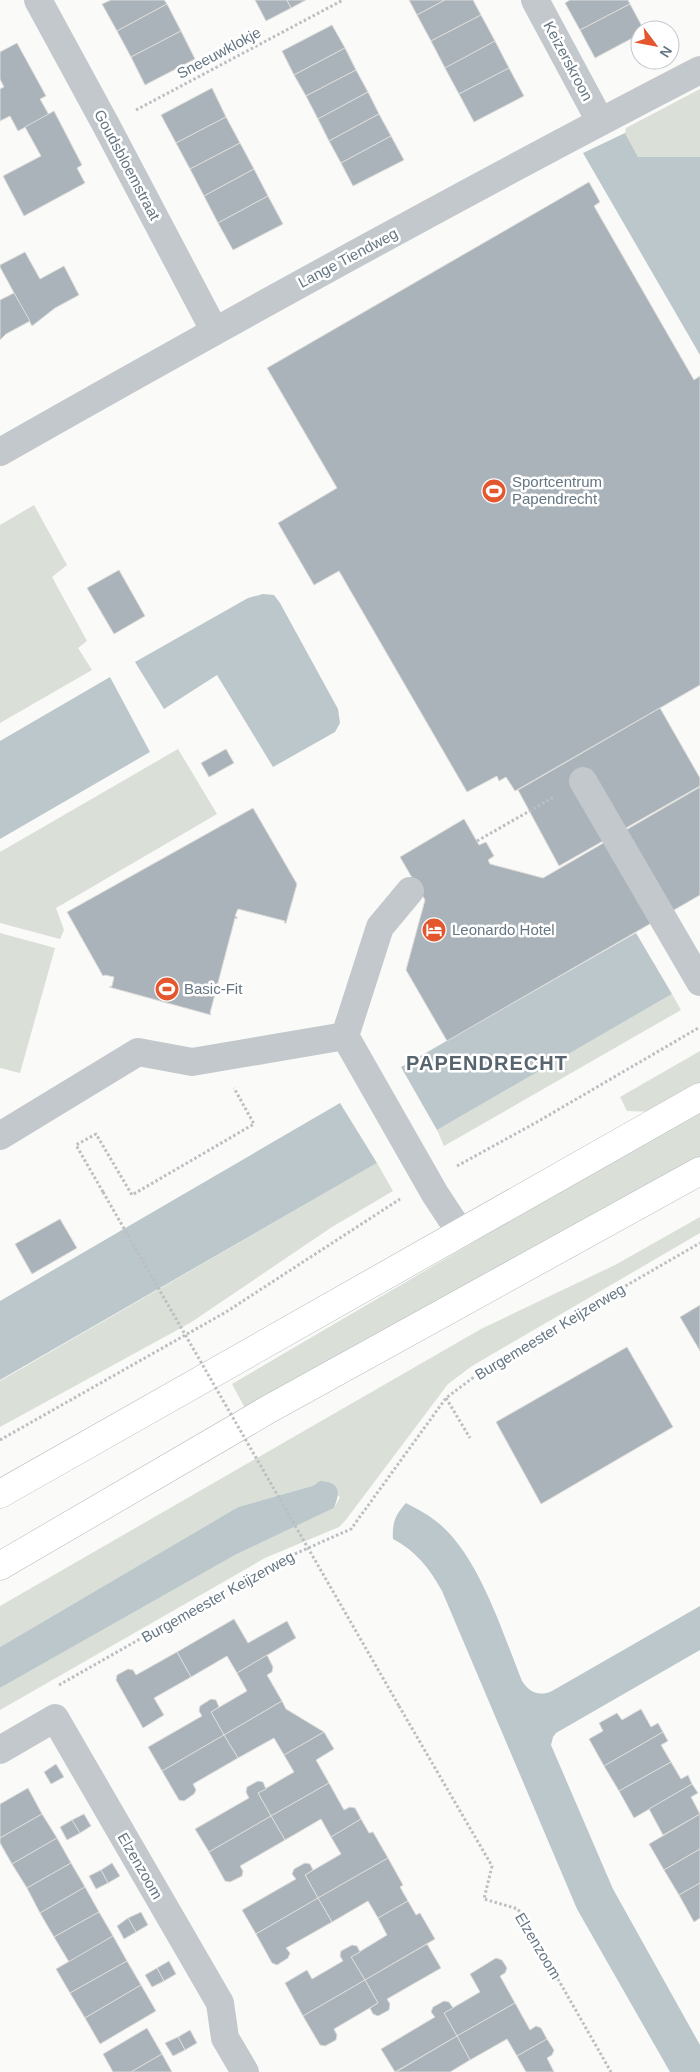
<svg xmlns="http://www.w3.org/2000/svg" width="700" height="2072" font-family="Helvetica,sans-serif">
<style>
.green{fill:#dadfd7}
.water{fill:#bbc7cb}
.building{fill:#aab3b9;stroke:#dcdcda}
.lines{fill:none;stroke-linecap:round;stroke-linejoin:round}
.major-casing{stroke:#b5babe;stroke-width:29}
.path{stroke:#bbbfc2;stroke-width:3;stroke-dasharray:2.5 2.5;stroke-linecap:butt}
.minor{stroke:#c3c8cc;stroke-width:28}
.major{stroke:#fff;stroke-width:28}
.path-bridge{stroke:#bbbfc2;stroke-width:3;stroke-dasharray:2.5 2.5;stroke-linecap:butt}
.labels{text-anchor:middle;stroke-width:5;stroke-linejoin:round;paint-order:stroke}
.street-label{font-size:15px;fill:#657683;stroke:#fff}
.poi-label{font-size:15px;fill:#657683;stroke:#fff;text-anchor:start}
.district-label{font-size:20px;font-weight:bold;letter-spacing:1px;fill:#57646e;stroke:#fff}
</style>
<rect width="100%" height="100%" fill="#fafaf8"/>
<g class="green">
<path d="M700 89V157H638L625 133 626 128Z"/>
<path d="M34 505 67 565 52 577 87 641 78 648 92 670 0 723V525Z"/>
<path d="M178 749 217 814 56 908 64 930 60 939 0 923V852Z"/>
<path d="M0 933 55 948 20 1073 0 1068Z"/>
<path d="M672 994 681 1010 444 1146 437 1130Z"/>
<path d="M700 1051V1085L656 1112 627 1111 620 1097Z"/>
<path d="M700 1114V1157L580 1227 245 1408 232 1384 515 1218Z"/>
<path d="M377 1163 393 1191 332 1227 190 1323 0 1427V1381Z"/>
<path d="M700 1217V1233L472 1366 448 1384 345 1521 339 1527 265 1558 0 1710V1688L235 1555 334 1508 340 1497 316 1483 312 1486 238 1507 0 1647V1606L481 1329 615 1265Z"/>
</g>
<g class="water">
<path d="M625 133 638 157H700V355L583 153Z"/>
<path d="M263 594 274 595 280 603 338 709 340 723 335 732 273 767 217 675 164 709 135 662 248 598Z"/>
<path d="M110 677 150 752 0 839V741Z"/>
<path d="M636 933 672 994 437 1130 401 1067Z"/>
<path d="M340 1103 377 1163 0 1380V1301Z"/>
<path d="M320 1481C341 1482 340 1493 334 1508L235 1555 0 1688V1647L238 1507 312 1486Z"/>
<path d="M406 1503C419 1510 433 1517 444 1528 481 1563 503 1634 522 1681 529 1692 539 1697 552 1691L700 1606V1650L556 1733 553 1737 551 1745 613 1889 700 2045V2072H670L577 1909 442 1591C430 1569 416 1551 393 1539 392 1523 395 1515 406 1503Z"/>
</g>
<g class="building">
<path d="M111 0H164L167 4 117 31 102 4Z"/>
<path d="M255 0H287L291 8 266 21Z"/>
<path d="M287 0H306L291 8Z"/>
<path d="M409 0H445L417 15Z"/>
<path d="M445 0H473L481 15 431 41 417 15Z"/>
<path d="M570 0H628L630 4 580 30 565 3Z"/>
<path d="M167 4 181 31 131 57 117 31Z"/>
<path d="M630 4 644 30H640V34L595 58 580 30Z"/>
<path d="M481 15 495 41 445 68 431 41Z"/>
<path d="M332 25 345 48 294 75 282 51Z"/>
<path d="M181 31 195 59 145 85 131 57Z"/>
<path d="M495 41 509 68 459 94 445 68Z"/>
<path d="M17 43 46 96 40 99 49 115 18 131 10 116 0 121V89L4 87 0 79V52Z"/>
<path d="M345 48 356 70 306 96 294 75Z"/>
<path d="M509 68 524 96 474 122 459 94Z"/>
<path d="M356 70 368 92 318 119 306 96Z"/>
<path d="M212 88 226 117 176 143 161 115Z"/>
<path d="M368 92 379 114 329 141 318 119Z"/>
<path d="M54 111 82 165 77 168 85 183 24 216 3 176 41 156 25 127Z"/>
<path d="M379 114 391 136 341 163 329 141Z"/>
<path d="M226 117 240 143 190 169 176 143Z"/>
<path d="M391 136 404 160 353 186 341 163Z"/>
<path d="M240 143 254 169 204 196 190 169Z"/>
<path d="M254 169 268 196 218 223 204 196Z"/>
<path d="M589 182 600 202 594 206 694 380 700 376V685L515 791 506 777 499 781 497 776 467 792 339 571 314 585 278 523 337 488 267 368Z"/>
<path d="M268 196 283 224 233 250 218 223Z"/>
<path d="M25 252 40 279 64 266 79 295 55 308 32 326 0 267V265Z"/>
<path d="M14 293 30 321 6 334 0 340V300Z"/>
<path d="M119 570 145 616 114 634 87 588Z"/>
<path d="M660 708 700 778V786L559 866 518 790Z"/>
<path d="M226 749 234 763 209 777 201 763Z"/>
<path d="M700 787V895L447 1041 406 970 425 900 400 857 464 819 479 845 486 842 494 856 488 860 490 864 543 878Z"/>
<path d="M253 808 297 884 286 923H284L285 921 238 909 235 916 237 917V919L235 918 210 1013 211 1015 109 987 112 986 114 977 105 975 103 976 67 912Z"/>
<path d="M60 1219 77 1248 32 1274 15 1244Z"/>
<path d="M700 1305V1351L680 1317Z"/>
<path d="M627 1347 673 1427 541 1504 496 1422Z"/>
<path d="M234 1619 248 1643 287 1621 296 1638 237 1673 227 1656 191 1677 177 1652Z"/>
<path d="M177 1652 191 1677 154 1698 164 1715 143 1728 116 1680 117 1675 128 1669 133 1670 136 1675Z"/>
<path d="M267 1655 273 1667 272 1672 267 1675 282 1701 224 1735 211 1712 247 1691 237 1673Z"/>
<path d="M211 1699 216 1700 219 1707 211 1712 224 1735 162 1771 148 1747 202 1716 199 1711 200 1706Z"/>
<path d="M282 1701 286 1709 324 1732 284 1755 274 1738 238 1758 224 1735Z"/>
<path d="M641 1709 651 1727 658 1723 663 1732 604 1766 589 1739 603 1731 599 1723 617 1713 622 1720Z"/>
<path d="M324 1732 334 1749 316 1760 329 1783 271 1816 258 1793 294 1772 284 1755Z"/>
<path d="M663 1732 668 1741 661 1745 671 1762 619 1791 604 1766Z"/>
<path d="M224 1735 238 1758 193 1784 196 1790 194 1794 184 1801 179 1800 162 1771Z"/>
<path d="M671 1762 681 1779 688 1775 692 1784 634 1818 619 1791Z"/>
<path d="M56 1764 64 1777 51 1784 44 1772Z"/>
<path d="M258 1781 263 1782 266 1789 258 1793 271 1816 209 1852 195 1829 249 1798 246 1792 247 1787Z"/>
<path d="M329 1783 344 1810 350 1807 355 1808 361 1819 331 1837 321 1819 285 1840 271 1816Z"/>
<path d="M692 1784 698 1793 691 1797 700 1814 663 1835 649 1809Z"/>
<path d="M28 1788 42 1814 0 1838V1804Z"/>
<path d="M42 1814 57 1838 12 1864 0 1843V1838Z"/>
<path d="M84 1814 91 1826 80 1833 72 1820Z"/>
<path d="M700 1814V1849L664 1870 649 1844Z"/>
<path d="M271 1816 285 1840 240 1866 243 1871 242 1876 230 1882 225 1881 209 1852Z"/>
<path d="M361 1819 369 1833 373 1832 388 1858 318 1898 305 1875 341 1854 331 1837Z"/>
<path d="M72 1820 80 1833 67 1840 60 1827Z"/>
<path d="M57 1838 71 1863 27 1888 12 1864Z"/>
<path d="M700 1849V1883L679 1895 664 1870Z"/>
<path d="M388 1858 403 1885 400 1887 408 1901 378 1918 368 1901 332 1922 318 1898Z"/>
<path d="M71 1863 85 1887 40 1913 27 1888Z"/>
<path d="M112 1863 120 1876 108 1883 101 1870Z"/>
<path d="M305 1863 310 1864 313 1870 305 1875 318 1898 256 1934 242 1910 296 1879 292 1874 294 1869Z"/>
<path d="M101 1870 108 1883 96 1889 89 1876Z"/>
<path d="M700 1883V1918L694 1922 679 1895Z"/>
<path d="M85 1887 99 1912 54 1937 40 1913Z"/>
<path d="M318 1898 332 1922 286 1948 290 1953 288 1958 277 1965 272 1963 256 1934Z"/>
<path d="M408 1901 416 1915 420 1913 435 1939 365 1980 351 1957 387 1935 378 1918Z"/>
<path d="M99 1912 113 1936 69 1962 54 1937Z"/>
<path d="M141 1912 148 1925 136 1932 128 1918Z"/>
<path d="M128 1918 136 1932 124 1939 117 1926Z"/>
<path d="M113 1936 127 1961 70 1993 56 1969Z"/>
<path d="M427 1944 441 1968 387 1999 390 2004 389 2010 378 2016 373 2014 370 2008 378 2003 365 1980Z"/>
<path d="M352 1945 357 1946 360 1952 351 1957 365 1980 303 2016 285 1983 307 1970 312 1979 343 1961 340 1956 341 1951Z"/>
<path d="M496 1958 502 1960 507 1968 505 1973 500 1976 515 2003 457 2036 444 2013 480 1992 470 1974Z"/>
<path d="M127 1961 141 1985 85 2018 70 1993Z"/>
<path d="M169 1961 176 1974 164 1981 157 1968Z"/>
<path d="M157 1968 164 1981 152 1987 145 1975Z"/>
<path d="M365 1980 378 2003 334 2029 337 2035 336 2040 325 2046 320 2045 303 2016Z"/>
<path d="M141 1985 156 2011 100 2044 85 2018Z"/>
<path d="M444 2001 449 2002 453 2008 444 2013 457 2036 395 2072 381 2049 435 2017 431 2012 433 2007Z"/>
<path d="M515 2003 530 2030 536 2026 541 2028 547 2039 517 2056 507 2039 470 2060 457 2036Z"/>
<path d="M147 2028 162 2054 131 2072H113L103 2054Z"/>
<path d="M190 2030 197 2043 185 2050 178 2037Z"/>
<path d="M457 2036 470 2060 450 2072H396Z"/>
<path d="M178 2037 185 2050 173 2056 165 2043Z"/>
<path d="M547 2039 554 2050 552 2055 547 2058 554 2072H526L517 2056Z"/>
<path d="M162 2054 172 2072H131Z"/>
</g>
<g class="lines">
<defs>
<g id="major">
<path d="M0 1494 700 1097"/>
<path d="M0 1566 269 1409 700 1171"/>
</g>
</defs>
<use href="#major" class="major-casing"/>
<g class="path">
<path d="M136 110 343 0"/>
<path d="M477 841 554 797"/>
<path d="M457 1166 537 1122 700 1027"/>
<path d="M103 1192 76 1145 96 1134 132 1195 254 1124 234 1088"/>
<path d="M446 1398 470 1438"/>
<path d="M0 1440 226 1312 400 1199"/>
<path d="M59 1685 272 1564 351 1529 446 1398 494 1362 700 1243"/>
<path d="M399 1706 492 1866 484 1899 518 1909 611 2072"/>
</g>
<g class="minor">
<path d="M38 0 106 125 214 330"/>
<path d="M535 0 600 121"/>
<path d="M0 452C231 321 464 192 700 70"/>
<path d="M583 781 700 982"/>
<path d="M410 891 380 927 345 1036 435 1194 460 1232"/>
<path d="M0 1136 138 1052 192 1062 345 1036"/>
<path d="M0 1750 55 1718 220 2003 225 2038 245 2072"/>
</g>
<use href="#major" class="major"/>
<path class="path-bridge" d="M103 1192 399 1706"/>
</g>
<defs>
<symbol id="stadium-disc" viewBox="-11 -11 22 22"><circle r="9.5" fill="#e4572e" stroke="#fff"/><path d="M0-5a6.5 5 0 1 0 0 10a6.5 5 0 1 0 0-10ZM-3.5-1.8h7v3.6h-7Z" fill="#fff"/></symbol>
<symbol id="hotel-disc" viewBox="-11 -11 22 22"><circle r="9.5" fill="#e4572e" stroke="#fff"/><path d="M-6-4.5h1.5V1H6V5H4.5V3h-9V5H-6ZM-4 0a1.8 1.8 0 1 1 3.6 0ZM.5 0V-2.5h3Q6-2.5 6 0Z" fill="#fff"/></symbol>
</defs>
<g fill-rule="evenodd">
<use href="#stadium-disc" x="480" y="477" width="28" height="28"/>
<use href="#hotel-disc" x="420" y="916" width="28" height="28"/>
<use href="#stadium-disc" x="153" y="975" width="28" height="28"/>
</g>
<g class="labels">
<g class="street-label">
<text transform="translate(219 53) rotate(-28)" y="5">Sneeuwklokje</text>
<text transform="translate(568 61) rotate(62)" y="5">Keizerskroon</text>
<text transform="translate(127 165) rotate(62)" y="5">Goudsbloemstraat</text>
<text transform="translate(348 258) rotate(-28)" y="5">Lange Tiendweg</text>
<text transform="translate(550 1332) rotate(-31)" y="5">Burgemeester Keijzerweg</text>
<text transform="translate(218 1597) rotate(-29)" y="5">Burgemeester Keijzerweg</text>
<text transform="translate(140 1866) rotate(60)" y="5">Elzenzoom</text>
<text transform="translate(538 1946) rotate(59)" y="5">Elzenzoom</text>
</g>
<g class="poi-label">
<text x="512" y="487">Sportcentrum<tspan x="512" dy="17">Papendrecht</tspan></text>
<text x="452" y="935">Leonardo Hotel</text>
<text x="184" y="994">Basic-Fit</text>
</g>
<g class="district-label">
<text x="487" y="1070">PAPENDRECHT</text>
</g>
</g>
<g transform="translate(655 45) rotate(122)"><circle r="24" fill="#ffffff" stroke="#c1c8cd"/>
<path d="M0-4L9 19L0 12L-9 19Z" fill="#e4572e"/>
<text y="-8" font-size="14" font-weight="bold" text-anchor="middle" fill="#657683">N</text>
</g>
</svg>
